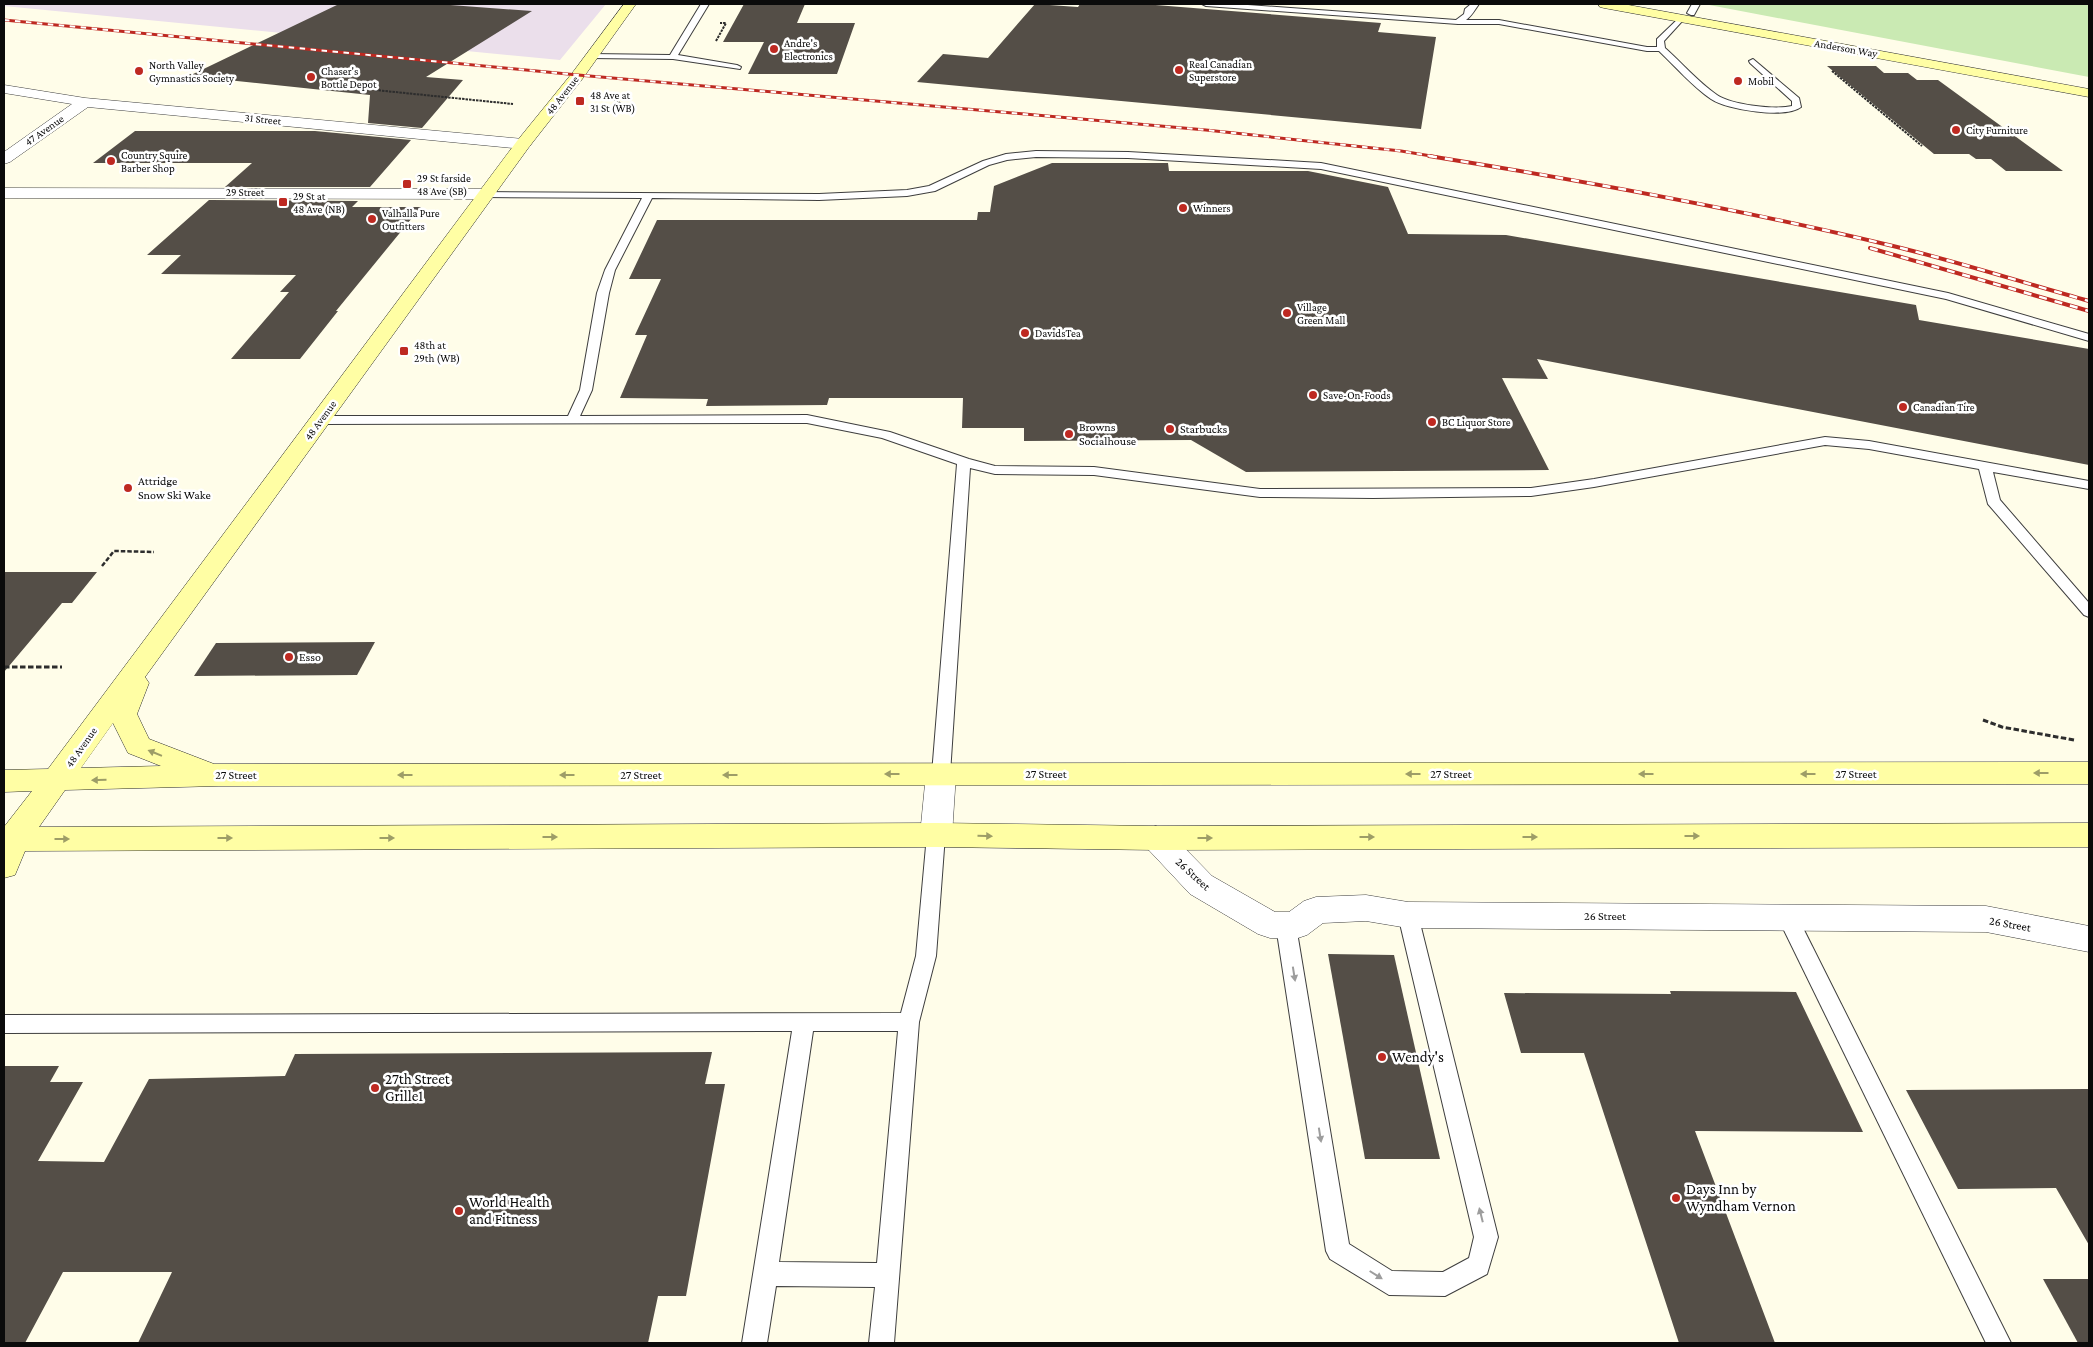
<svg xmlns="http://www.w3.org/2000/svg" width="2093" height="1347" font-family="'Crimson Pro',serif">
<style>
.industrial{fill:#ebdfeb}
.green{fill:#caeab3}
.building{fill:#544e47}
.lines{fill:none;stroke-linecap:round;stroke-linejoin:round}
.lane-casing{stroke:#3e3e3e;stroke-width:2}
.street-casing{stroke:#3e3e3e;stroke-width:1}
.secondary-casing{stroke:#2d2d2d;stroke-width:1}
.path-far2{stroke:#2d2d2d;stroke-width:2;stroke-dasharray:2.5 1;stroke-linecap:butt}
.path-far1{stroke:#2d2d2d;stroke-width:2.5;stroke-dasharray:4.5 2;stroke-linecap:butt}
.path{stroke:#2d2d2d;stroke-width:3;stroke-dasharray:5.5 2.5;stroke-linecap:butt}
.lane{fill:#fff;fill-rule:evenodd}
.street{fill:#fff;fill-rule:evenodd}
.secondary{fill:#fffea4;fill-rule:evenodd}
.rail-far1-casing{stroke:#be2921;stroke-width:3}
.rail-casing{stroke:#be2921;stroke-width:4}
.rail-far1{stroke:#fff;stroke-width:2;stroke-dasharray:5.5;stroke-linecap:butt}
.rail{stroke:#fff;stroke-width:2.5;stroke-dasharray:8;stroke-linecap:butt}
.oneway{fill:#9d9d67}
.oneway2{fill:#9d9d9d}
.poi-dot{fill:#be2921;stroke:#fff;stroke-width:2}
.labels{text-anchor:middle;stroke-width:5;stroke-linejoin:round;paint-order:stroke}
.far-poi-label{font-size:11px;fill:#0b0b0b;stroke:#fff;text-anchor:start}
.far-street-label{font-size:11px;fill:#0b0b0b;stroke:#fff}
.poi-label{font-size:12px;fill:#0b0b0b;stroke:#fff;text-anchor:start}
.street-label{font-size:12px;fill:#0b0b0b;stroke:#fff}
.near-poi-label{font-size:15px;fill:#0b0b0b;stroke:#fff;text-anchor:start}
</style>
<rect width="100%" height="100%" fill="#fffde9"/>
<path class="industrial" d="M4 4H606L560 60 4 6Z"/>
<path class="green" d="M1704 4H2089V77Z"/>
<g class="building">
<path d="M339 4H437L532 11 426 77 463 80 422 128 368 123 370 95 189 76Z"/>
<path d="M744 4H805L797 23H855L837 74H748L764 42H723Z"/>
<path d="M1035 4 1078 7 1080 4H1143L1381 23 1378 32 1436 37 1421 129 917 82 943 54 988 58Z"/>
<path d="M1827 66H1876L1884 73H1908L1917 80H1938L2063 171H2006L1991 159H1976L1969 154H1934Z"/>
<path d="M135 131H315L411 140 370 187H225L252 163H93Z"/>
<path d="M1052 163H1168L1169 171H1308L1388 187 1408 234 1506 235 1916 305 1919 320 2089 349V465L1537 359 1548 379 1502 378 1549 470 1246 472 1191 440 1024 441V428H962L963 398H829L827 405 706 406 708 399 620 398 647 335H635L661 279H629L657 220H977L978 212H990L994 186Z"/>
<path d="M209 200 358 201 352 207H421L336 311H338L300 359H231L289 292H280L296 275 161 274 181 255H147Z"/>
<path d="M4 572H97L72 603H62L4 672Z"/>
<path d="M375 642 357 675 194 676 216 643Z"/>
<path d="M1328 954 1394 955 1440 1159H1365Z"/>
<path d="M1670 991 1796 992 1863 1132 1695 1131 1775 1343H1679L1584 1053H1521L1504 993 1671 994Z"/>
<path d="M712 1052 705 1084H725L686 1296H658L648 1343H138L172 1272H63L25 1343H4V1066H59L50 1082H83L38 1161 104 1162 149 1079 285 1076 295 1054Z"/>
<path d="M2089 1089V1245L2056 1188 1958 1189 1906 1090Z"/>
<path d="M2043 1279H2089V1343H2078Z"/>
</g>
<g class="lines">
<defs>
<g id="lane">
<path d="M701 4H709L678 55 737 65 741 67 740 69 673 59 591 58 587 56 591 54 670 55Z"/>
<path d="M1202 4H1234L1456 20 1464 14 1465 9 1471 4H1479C1476 8 1471 17 1466 20H1499L1647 47H1657V39L1681 16 1685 18 1664 41 1665 48C1682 63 1698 82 1717 95 1732 105 1775 110 1792 106V101L1750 63 1749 61 1753 59 1799 98 1801 107C1786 119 1727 110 1711 99 1693 87 1675 66 1659 51H1647L1499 24H1458L1206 6Z"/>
<path d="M1692 4H1700L1694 15H1691L1687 13Z"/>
<path d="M1036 151 1128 152 1321 163 1948 293 2089 334V341L1946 299 1321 169 1128 158 1036 157 1007 160 989 165 935 191 907 196 819 200 652 198 615 270 609 293 592 390 580 416 807 415 890 432 969 459 995 466 1094 467 1260 489 1531 488 1594 479 1825 437 1869 441 2089 481V489L1993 472 2000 500 2089 603V617L2084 615 1988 504 1979 469 1869 449 1825 445 1594 487 1531 496 1373 498 1260 497 1094 475 995 474 970 468 950 774 947 778 941 780 935 778 932 774 957 464 882 438 807 423 320 424 314 420 320 416H568L580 390 597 293 605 270 642 198 486 197 482 196V192L819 194 907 190 929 186 983 161 1006 154Z"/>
<path d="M936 828 942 830 945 835 936 956 919 1022 894 1343H869L875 1287 776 1286 767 1343H742L792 1031 4 1033V1015L901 1013 916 956 927 835 930 830ZM813 1031H898L877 1263 779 1262Z"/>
<path d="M1408 907 1415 910 1418 915 1498 1237 1487 1274 1445 1296 1389 1295 1330 1259 1326 1251 1276 926 1279 920 1286 918 1293 920 1296 926 1349 1244 1392 1271 1443 1272 1469 1258 1474 1237 1398 915 1401 910Z"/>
<path d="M1787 908 1794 911 1797 916 2011 1343H1986L1777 916 1780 911Z"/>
</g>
<g id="street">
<path d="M4 85 85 98 523 139 529 141 531 144 529 147 523 149 88 107 10 162 4 164V152L72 104 4 93Z"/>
<path d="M4 188 486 189 492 190 494 194 492 198 486 199 4 198Z"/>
<path d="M941 763 952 766 956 774 952 835 947 843 936 847 925 843 920 835 926 774 930 766Z"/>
<path d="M1156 826 1167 830 1212 876 1275 912H1289L1304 901 1316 897 1366 895 1408 902 1986 906 2089 926V952L1986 932 1408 928 1366 921 1323 923 1307 935 1295 939 1270 938 1258 934 1190 894 1145 846 1140 838 1145 830Z"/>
</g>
<g id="secondary">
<path d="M624 4H636L583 78 529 147 145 677 149 683 137 714 149 739 214 764 2089 762V784L218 786 65 790 39 827 936 823 1156 826 2089 823V847L1156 850 936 847 25 851 15 875 4 878V827L32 791 4 792V770L48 769 517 141 573 72ZM113 723 128 753 161 766 81 768Z"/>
<path d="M1598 4H1623L2089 89V97L1604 8 1600 7Z"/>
</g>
</defs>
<use href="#lane" class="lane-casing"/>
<use href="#street" class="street-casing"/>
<use href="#secondary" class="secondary-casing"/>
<g class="path-far2">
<path d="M716 41 726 23H720"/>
<path d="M1832 71 1922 146"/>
<path d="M375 90 513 104"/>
<path d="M592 97 617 100 627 111"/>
</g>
<path class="path-far1" d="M102 566 114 551 154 552"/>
<g class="path">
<path d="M4 667H62"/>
<path d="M1983 720 2002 727 2074 740"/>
</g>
<use href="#lane" class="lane"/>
<use href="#street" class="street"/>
<use href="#secondary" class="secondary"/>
<defs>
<path id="rail-far1" d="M4 20 578 75 1206 130 1401 151 1437 157"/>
<g id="rail">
<path d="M1429 156C1585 181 1739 209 1893 246 1959 262 2024 283 2089 301"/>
<path d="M1870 248 2089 311"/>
</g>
</defs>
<use href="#rail-far1" class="rail-far1-casing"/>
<use href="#rail" class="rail-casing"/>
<use href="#rail-far1" class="rail-far1"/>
<use href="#rail" class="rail"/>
</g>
<defs><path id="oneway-solid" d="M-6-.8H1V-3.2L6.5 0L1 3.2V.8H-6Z" transform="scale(1.25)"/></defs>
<g class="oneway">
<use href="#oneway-solid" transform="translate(155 753) rotate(-158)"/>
<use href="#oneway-solid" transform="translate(2041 773) rotate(180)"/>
<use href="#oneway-solid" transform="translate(892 774) rotate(180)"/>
<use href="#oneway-solid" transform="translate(1413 774) rotate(180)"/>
<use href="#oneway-solid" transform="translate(1646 774) rotate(180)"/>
<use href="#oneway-solid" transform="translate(1808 774) rotate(180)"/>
<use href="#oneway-solid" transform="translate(405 775) rotate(180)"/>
<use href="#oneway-solid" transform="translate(567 775) rotate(180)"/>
<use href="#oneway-solid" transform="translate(730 775) rotate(180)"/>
<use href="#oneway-solid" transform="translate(99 780) rotate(179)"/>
<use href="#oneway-solid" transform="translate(985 836) rotate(1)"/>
<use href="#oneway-solid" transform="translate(1692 836)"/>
<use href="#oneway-solid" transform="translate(550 837)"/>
<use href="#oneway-solid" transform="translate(1367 837)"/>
<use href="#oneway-solid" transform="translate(1530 837)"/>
<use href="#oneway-solid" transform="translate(225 838)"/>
<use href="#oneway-solid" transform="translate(387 838)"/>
<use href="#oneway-solid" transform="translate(1205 838)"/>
<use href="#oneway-solid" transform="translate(62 839)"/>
</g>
<g class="oneway2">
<use href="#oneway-solid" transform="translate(1294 974) rotate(81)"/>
<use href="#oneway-solid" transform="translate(1320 1135) rotate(81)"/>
<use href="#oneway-solid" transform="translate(1481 1215) rotate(-104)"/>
<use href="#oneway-solid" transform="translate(1376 1275) rotate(32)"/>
</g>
<g class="poi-dot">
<circle cx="774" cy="49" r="5"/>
<circle cx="1179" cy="70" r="5"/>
<circle cx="139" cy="71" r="5"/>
<circle cx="311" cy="77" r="5"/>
<circle cx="1738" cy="81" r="5"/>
<rect x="575" y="96" width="10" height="10" rx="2.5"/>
<circle cx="1956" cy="130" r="5"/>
<circle cx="111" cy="161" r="5"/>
<rect x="402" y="179" width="10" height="10" rx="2.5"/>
<rect x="278" y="197" width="10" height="10" rx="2.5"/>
<circle cx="1183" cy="208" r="5"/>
<circle cx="372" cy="219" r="5"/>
<circle cx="1287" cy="313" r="5"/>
<circle cx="1025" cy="333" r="5"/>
<rect x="399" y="346" width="10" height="10" rx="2.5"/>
<circle cx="1313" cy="395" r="5"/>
<circle cx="1903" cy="407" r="5"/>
<circle cx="1432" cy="422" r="5"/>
<circle cx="1170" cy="429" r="5"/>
<circle cx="1069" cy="434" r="5"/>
<circle cx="128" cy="488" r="5"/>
<circle cx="289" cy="657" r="5"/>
<circle cx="1382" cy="1057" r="5"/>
<circle cx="375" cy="1088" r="5"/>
<circle cx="1676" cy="1198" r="5"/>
<circle cx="459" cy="1211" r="5"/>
</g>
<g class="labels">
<g class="far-poi-label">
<text x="784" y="47">Andre's<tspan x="784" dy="13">Electronics</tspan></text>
<text x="1189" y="68">Real Canadian<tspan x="1189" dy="13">Superstore</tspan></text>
<text x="149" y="69">North Valley<tspan x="149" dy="13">Gymnastics Society</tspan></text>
<text x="321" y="75">Chaser's<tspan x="321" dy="13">Bottle Depot</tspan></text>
<text x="1748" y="85">Mobil</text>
<text x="590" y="99">48 Ave at<tspan x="590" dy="13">31 St (WB)</tspan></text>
<text x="1966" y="134">City Furniture</text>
<text x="121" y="159">Country Squire<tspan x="121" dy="13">Barber Shop</tspan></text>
<text x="417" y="182">29 St farside<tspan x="417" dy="13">48 Ave (SB)</tspan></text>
<text x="293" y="200">29 St at<tspan x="293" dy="13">48 Ave (NB)</tspan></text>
<text x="1193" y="212">Winners</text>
<text x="382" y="217">Valhalla Pure<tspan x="382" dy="13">Outfitters</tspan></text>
<text x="1297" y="311">Village<tspan x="1297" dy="13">Green Mall</tspan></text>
<text x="1035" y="337">DavidsTea</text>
<text x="414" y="349">48th at<tspan x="414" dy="13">29th (WB)</tspan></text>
<text x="1323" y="399">Save-On-Foods</text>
<text x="1913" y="411">Canadian Tire</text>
<text x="1442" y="426">BC Liquor Store</text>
</g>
<g class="far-street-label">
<text transform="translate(1846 48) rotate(10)" y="4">Anderson Way</text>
<text transform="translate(562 95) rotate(-52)" y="4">48 Avenue</text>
<text transform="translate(263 119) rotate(6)" y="4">31 Street</text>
<text transform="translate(44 130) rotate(-35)" y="4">47 Avenue</text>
<text x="245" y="196">29 Street</text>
<text transform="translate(320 420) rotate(-54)" y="4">48 Avenue</text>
<text transform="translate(81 747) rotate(-55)" y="4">48 Avenue</text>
</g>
<g class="poi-label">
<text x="1079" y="431">Browns<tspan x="1079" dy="14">Socialhouse</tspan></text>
<text x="1180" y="433">Starbucks</text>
<text x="138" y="485">Attridge<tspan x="138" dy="14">Snow Ski Wake</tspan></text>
<text x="299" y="661">Esso</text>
</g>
<g class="street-label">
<text x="1046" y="778">27 Street</text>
<text x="1451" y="778">27 Street</text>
<text x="1856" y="778">27 Street</text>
<text x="236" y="779">27 Street</text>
<text x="641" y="779">27 Street</text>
<text transform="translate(1193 874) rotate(42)" y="4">26 Street</text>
<text x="1605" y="920">26 Street</text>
<text transform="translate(2010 924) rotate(10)" y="4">26 Street</text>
</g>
<g class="near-poi-label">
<text x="1392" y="1062">Wendy's</text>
<text x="385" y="1084">27th Street<tspan x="385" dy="17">Grille1</tspan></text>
<text x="1686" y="1194">Days Inn by<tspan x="1686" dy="17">Wyndham Vernon</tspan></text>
<text x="469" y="1207">World Health<tspan x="469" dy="17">and Fitness</tspan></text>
</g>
</g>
<rect width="2093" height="1347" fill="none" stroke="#0b0b0b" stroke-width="10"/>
</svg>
